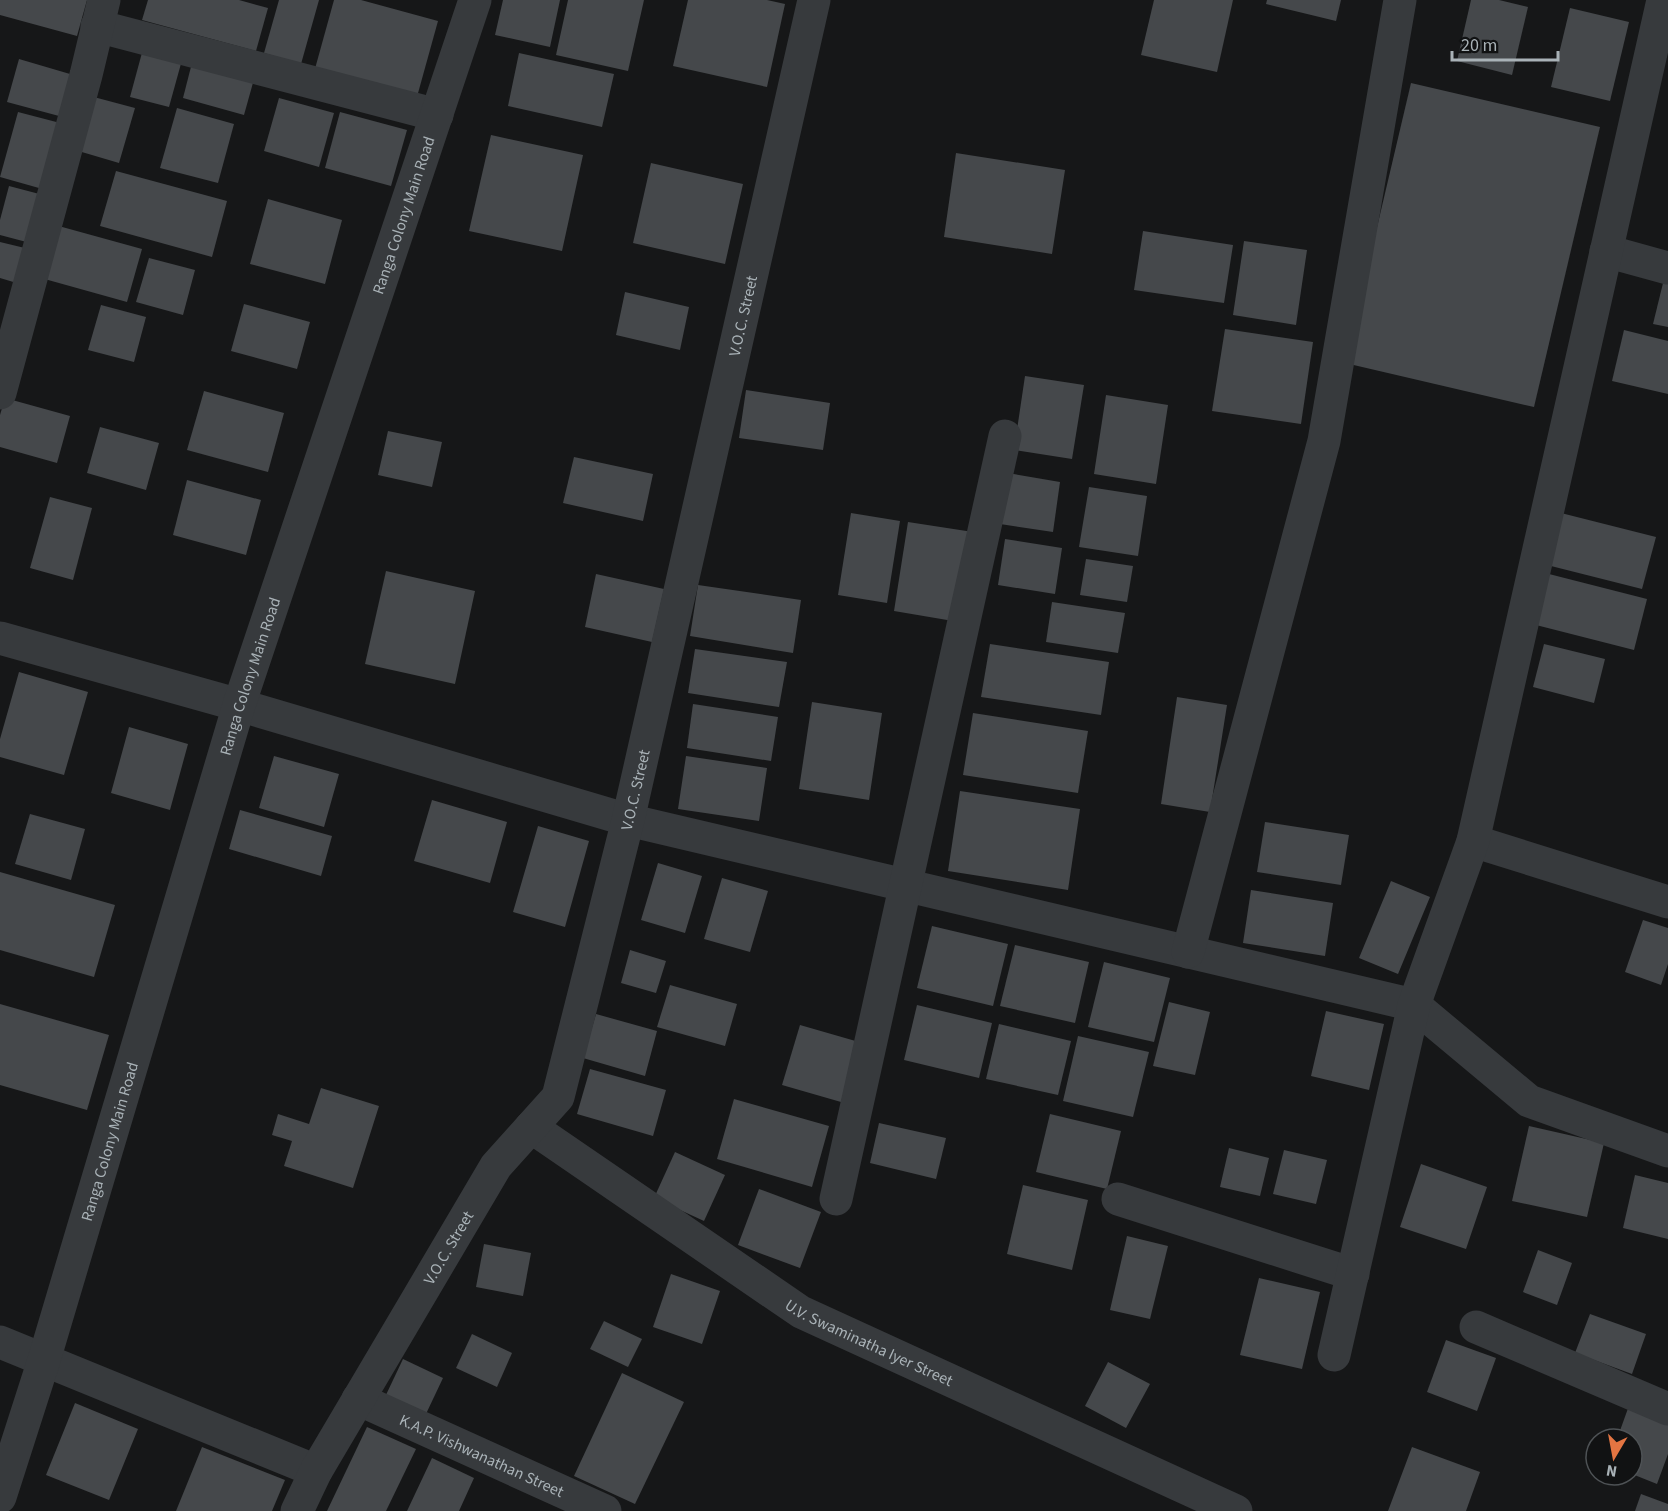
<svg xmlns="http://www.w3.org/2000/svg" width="1668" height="1511" font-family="'Source Sans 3',sans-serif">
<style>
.building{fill:#45484b}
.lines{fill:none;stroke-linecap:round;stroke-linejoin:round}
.minor{stroke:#373a3d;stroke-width:33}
.tertiary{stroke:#373a3d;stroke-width:33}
.labels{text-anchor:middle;stroke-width:5;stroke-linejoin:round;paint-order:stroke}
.street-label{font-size:16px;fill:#a9b2b7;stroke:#111213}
</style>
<rect width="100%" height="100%" fill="#161718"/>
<g class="building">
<path d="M0 0H87L77 36 0 15Z"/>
<path d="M148 0H239L268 8 256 51 142 20Z"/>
<path d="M279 0H319L301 64 264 53Z"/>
<path d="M334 0H361L438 21 415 104 313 76Z"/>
<path d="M503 0H560L550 47 495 35Z"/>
<path d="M568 0H644L628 71 556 55Z"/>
<path d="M688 0H767L785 4 767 87 673 66Z"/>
<path d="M1154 0H1233L1217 72 1141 55Z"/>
<path d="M1267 0H1341L1336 21 1266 4Z"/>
<path d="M1471 0H1499L1528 7 1512 75 1457 61Z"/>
<path d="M1570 8 1629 22 1610 101 1551 87Z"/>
<path d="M143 49 182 60 169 107 130 97Z"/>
<path d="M519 53 614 74 602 127 508 106Z"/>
<path d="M194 55 256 72 244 115 183 98Z"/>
<path d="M19 59 70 74 59 116 7 102Z"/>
<path d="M1411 83 1600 127 1534 407 1345 363Z"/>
<path d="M90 96 135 108 119 163 75 150Z"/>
<path d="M279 98 334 113 319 167 264 151Z"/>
<path d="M177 108 234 124 218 183 160 168Z"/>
<path d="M18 112 64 124 46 190 0 177Z"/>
<path d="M340 112 407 130 391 186 325 168Z"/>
<path d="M491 135 583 155 562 251 469 231Z"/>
<path d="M956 153 1065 170 1052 254 944 237Z"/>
<path d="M651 163 743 184 725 264 633 243Z"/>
<path d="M116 171 227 201 212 257 100 226Z"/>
<path d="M9 186 47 196 34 244 0 235V220Z"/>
<path d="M268 199 342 220 325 284 250 264Z"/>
<path d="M55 225 142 249 127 302 41 278Z"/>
<path d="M1143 231 1233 245 1224 303 1134 290Z"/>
<path d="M1244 241 1307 250 1296 325 1233 315Z"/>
<path d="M0 242 29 249 20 284 0 278Z"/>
<path d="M149 258 195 270 183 315 136 302Z"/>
<path d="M1664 279 1668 280V327L1653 324Z"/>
<path d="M625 292 689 307 680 350 616 335Z"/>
<path d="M244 304 310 322 297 369 231 351Z"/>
<path d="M101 305 146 317 134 362 88 350Z"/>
<path d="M1225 329 1313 342 1301 424 1212 411Z"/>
<path d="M1624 330 1668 341V394L1612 381Z"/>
<path d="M1025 376 1084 385 1072 459 1014 450Z"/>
<path d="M746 390 830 403 823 450 739 438Z"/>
<path d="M204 391 284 413 268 472 187 450Z"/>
<path d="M1106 395 1168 405 1156 484 1094 474Z"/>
<path d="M5 398 70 416 57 463 0 447V415Z"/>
<path d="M100 427 159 443 146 490 87 473Z"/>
<path d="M388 431 442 442 432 487 378 475Z"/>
<path d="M574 457 653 474 643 521 563 503Z"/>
<path d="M1008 473 1060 482 1053 532 1000 524Z"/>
<path d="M187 480 261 500 246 555 173 535Z"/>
<path d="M1089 487 1147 496 1138 556 1079 547Z"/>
<path d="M50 497 92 508 73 580 30 568Z"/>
<path d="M851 513 900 521 887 603 838 595Z"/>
<path d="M1561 513 1656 537 1642 589 1547 565Z"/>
<path d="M908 522 973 532 959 622 894 611Z"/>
<path d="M1005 539 1062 548 1055 594 998 585Z"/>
<path d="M1086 559 1133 566 1127 602 1080 595Z"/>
<path d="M386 571 475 591 455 684 365 664Z"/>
<path d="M596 574 664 589 652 642 585 627Z"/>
<path d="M1549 574 1647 599 1634 650 1536 625Z"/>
<path d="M698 585 801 600 793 653 690 636Z"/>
<path d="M1052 602 1125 613 1118 653 1046 642Z"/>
<path d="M990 644 1109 662 1101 715 981 697Z"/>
<path d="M1544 644 1605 659 1594 703 1533 687Z"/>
<path d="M695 649 787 662 779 707 688 693Z"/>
<path d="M19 672 88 692 64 775 0 757V739Z"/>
<path d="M1177 697 1227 705 1210 812 1161 804Z"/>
<path d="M812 702 882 713 869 800 799 789Z"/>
<path d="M693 704 778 717 771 761 687 748Z"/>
<path d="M973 713 1088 731 1078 793 963 775Z"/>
<path d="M129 727 188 744 170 810 111 793Z"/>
<path d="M274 756 339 774 324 827 259 808Z"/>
<path d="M686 756 767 768 759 821 678 809Z"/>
<path d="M960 791 1080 809 1068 890 948 871Z"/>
<path d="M432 800 507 822 490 883 414 861Z"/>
<path d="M240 810 332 836 321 876 229 849Z"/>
<path d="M30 814 85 829 71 880 15 864Z"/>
<path d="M1265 822 1349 835 1341 885 1257 872Z"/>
<path d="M538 826 589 841 565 927 513 912Z"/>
<path d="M658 863 702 876 685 933 641 920Z"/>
<path d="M0 872 115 905 94 977 0 950Z"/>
<path d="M722 878 768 891 750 952 704 939Z"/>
<path d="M1391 881 1430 897 1398 974 1359 958Z"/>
<path d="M1251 890 1333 903 1325 956 1243 943Z"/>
<path d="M1643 920 1668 928V964L1661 985 1625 972Z"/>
<path d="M932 926 1008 944 993 1006 917 988Z"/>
<path d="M1015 945 1089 962 1075 1023 1000 1006Z"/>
<path d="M630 950 666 961 656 993 621 983Z"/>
<path d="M1104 962 1170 978 1154 1042 1088 1027Z"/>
<path d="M670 985 737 1004 725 1046 657 1027Z"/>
<path d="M1169 1002 1210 1012 1195 1075 1153 1066Z"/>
<path d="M0 1004 109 1035 87 1110 0 1085Z"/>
<path d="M917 1005 992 1023 979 1078 904 1060Z"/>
<path d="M1326 1011 1384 1024 1369 1090 1311 1076Z"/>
<path d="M596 1014 657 1031 645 1076 583 1058Z"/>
<path d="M999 1024 1071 1041 1058 1095 986 1079Z"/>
<path d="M800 1025 859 1042 841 1102 782 1085Z"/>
<path d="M1078 1036 1149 1052 1133 1117 1063 1101Z"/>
<path d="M590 1069 666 1090 653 1136 577 1114Z"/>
<path d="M321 1088 379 1106 353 1188 284 1166 292 1141 272 1135 278 1114 309 1124Z"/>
<path d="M734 1099 829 1126 812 1187 717 1159Z"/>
<path d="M1050 1114 1121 1131 1107 1189 1036 1172Z"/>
<path d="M879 1123 946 1138 936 1179 870 1163Z"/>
<path d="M1529 1126 1604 1143 1587 1217 1512 1201Z"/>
<path d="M1229 1148 1269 1158 1260 1196 1220 1187Z"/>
<path d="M1284 1150 1327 1160 1316 1204 1273 1194Z"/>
<path d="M675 1152 725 1175 704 1221 654 1198Z"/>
<path d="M1421 1164 1487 1187 1466 1249 1400 1227Z"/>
<path d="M1635 1175 1668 1183V1239L1623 1228Z"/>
<path d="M1023 1185 1088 1200 1072 1270 1007 1254Z"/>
<path d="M759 1189 821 1212 800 1268 738 1245Z"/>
<path d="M1127 1236 1168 1246 1150 1319 1110 1310Z"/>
<path d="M484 1244 531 1253 523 1296 476 1287Z"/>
<path d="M1538 1250 1572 1263 1557 1305 1523 1292Z"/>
<path d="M671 1274 720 1291 702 1344 653 1327Z"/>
<path d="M1259 1278 1320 1292 1302 1369 1240 1355Z"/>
<path d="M1590 1314 1646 1334 1632 1374 1575 1353Z"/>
<path d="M604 1321 642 1339 628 1367 590 1349Z"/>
<path d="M472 1334 512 1353 497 1387 456 1368Z"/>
<path d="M1446 1340 1496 1358 1477 1411 1427 1392Z"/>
<path d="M403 1359 443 1378 425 1416 385 1397Z"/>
<path d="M1108 1362 1150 1384 1126 1428 1085 1406Z"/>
<path d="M622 1373 684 1402 635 1504 574 1476Z"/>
<path d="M1631 1400 1668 1414V1454L1657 1484 1632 1474V1439H1617Z"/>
<path d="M75 1403 138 1429 109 1500 46 1475Z"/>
<path d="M367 1427 416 1449 386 1511H327Z"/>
<path d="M202 1447 285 1480 272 1511H176Z"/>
<path d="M1412 1447 1480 1472 1466 1511H1388Z"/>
<path d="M432 1458 474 1478 459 1511H407Z"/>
<path d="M1641 1494 1668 1504V1511H1635Z"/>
</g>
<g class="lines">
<g class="minor">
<path d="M97 26 437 115"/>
<path d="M1606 251 1668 268"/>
<path d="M0 393 86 75 104 0"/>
<path d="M0 638 239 705 628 820 1414 1005 1529 1101 1668 1151"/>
<path d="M1473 841 1668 902"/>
<path d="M1188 952 1324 441 1400 0"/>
<path id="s1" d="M531 1127 801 1312 1236 1511"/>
<path d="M836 1199 1005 436"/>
<path d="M1118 1199 1353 1274"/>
<path d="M1476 1327 1668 1409"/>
<path d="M0 1342 316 1471"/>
<path d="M1334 1355 1414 1005 1473 841 1663 0"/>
<path id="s2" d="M358 1399 605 1511"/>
<path id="s3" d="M0 1497 44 1360 239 705 475 0"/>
</g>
<path class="tertiary" id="s4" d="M297 1511 316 1471 496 1166 558 1097 628 820 814 0"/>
</g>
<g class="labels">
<g class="street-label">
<text dy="6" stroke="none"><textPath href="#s3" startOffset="1344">Ranga Colony Main Road</textPath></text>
<text dy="6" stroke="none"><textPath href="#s4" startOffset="1294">V.O.C. Street</textPath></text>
<text dy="6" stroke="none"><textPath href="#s3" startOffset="858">Ranga Colony Main Road</textPath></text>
<text dy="6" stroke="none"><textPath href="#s4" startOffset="808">V.O.C. Street</textPath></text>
<text dy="6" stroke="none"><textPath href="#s3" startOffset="372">Ranga Colony Main Road</textPath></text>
<text dy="6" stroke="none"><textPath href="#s4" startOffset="304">V.O.C. Street</textPath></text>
<text dy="6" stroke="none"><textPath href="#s1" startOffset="402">U.V. Swaminatha Iyer Street</textPath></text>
<text dy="6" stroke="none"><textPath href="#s2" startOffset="136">K.A.P. Vishwanathan Street</textPath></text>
</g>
</g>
<g transform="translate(1614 1457) rotate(190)"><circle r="28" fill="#111213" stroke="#4e5255" stroke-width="1.5"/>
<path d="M0-4.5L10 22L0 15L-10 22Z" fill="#e47542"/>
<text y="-9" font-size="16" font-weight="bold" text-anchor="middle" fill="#a9b2b7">N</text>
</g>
<path d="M1452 51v9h106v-9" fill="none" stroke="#a9b2b7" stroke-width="3"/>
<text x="1461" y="51" font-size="18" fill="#a9b2b7" stroke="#111213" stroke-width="4.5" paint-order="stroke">20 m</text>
</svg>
